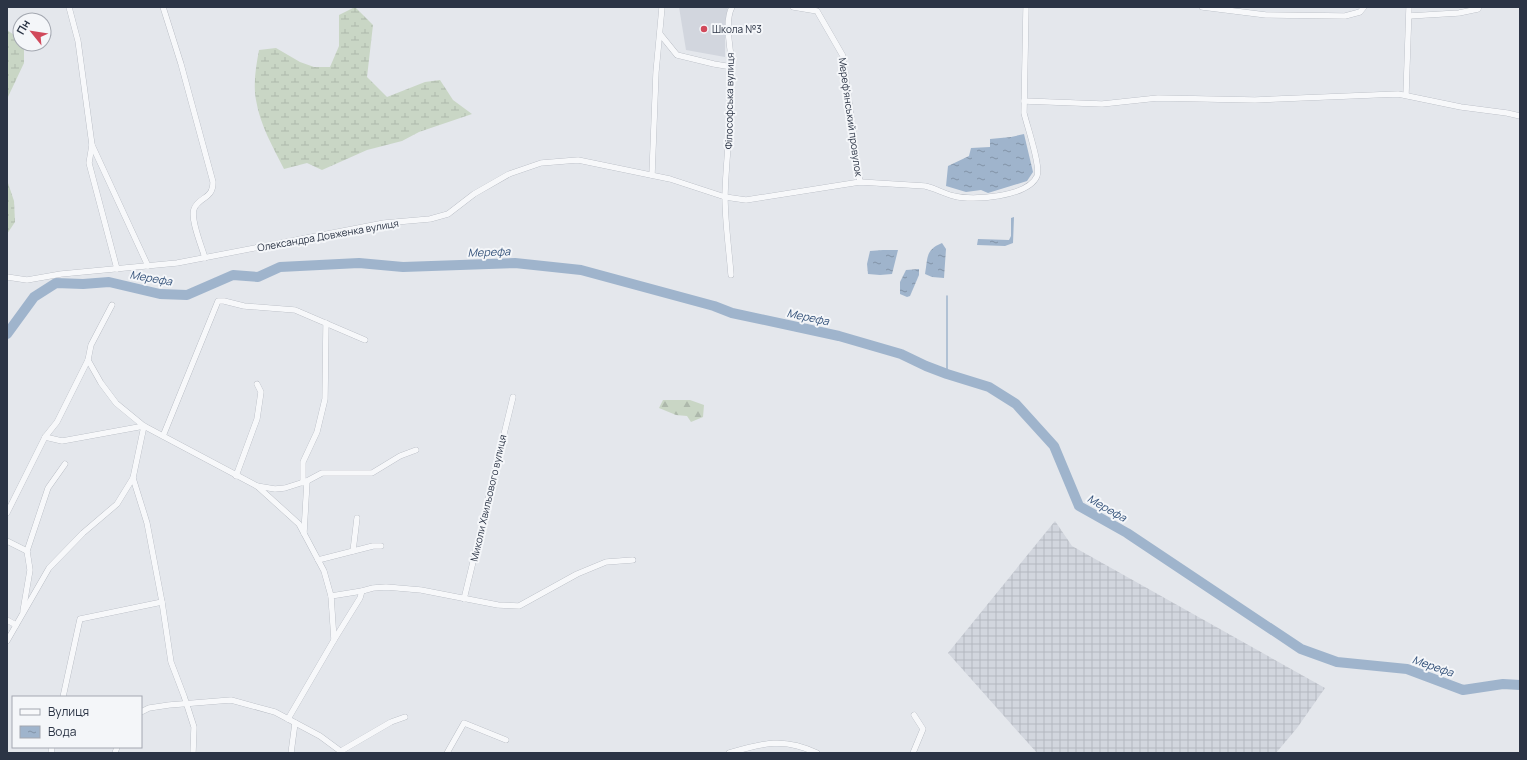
<svg xmlns="http://www.w3.org/2000/svg" width="1527" height="760" font-family="Manrope,sans-serif">
<style>
.built{fill:#d2d6de}
.industrial{fill:url(#industrial-grid)}
.forest{fill:url(#forest-firs)}
.wetland{fill:url(#wetland-marsh)}
.water{fill:url(#water-ripples)}
.lines{fill:none;stroke-linecap:round;stroke-linejoin:round}
.stream{stroke:#9fb4cc;stroke-width:1.5}
.river{stroke:#9fb4cc;stroke-width:10}
.street-casing{stroke:#a9aeb7;stroke-width:6}
.street{stroke:#f7f8fa;stroke-width:5.5}
.poi-dot{fill:#d1495b;stroke:#f4f6f9;stroke-width:1.5}
.labels{text-anchor:middle;stroke-width:4;stroke-linejoin:round;paint-order:stroke}
.poi-label{font-size:10px;fill:#2b3445;stroke:#f4f6f9;text-anchor:start}
.street-label{font-size:10px;fill:#2b3445;stroke:#f4f6f9}
.water-label{font-size:11px;font-style:italic;fill:#34527a;stroke:#f4f6f9}
</style>
<defs>
<pattern id="industrial-grid" width="8" height="8" patternUnits="userSpaceOnUse"><rect width="8" height="8" fill="#d2d6de"/><path d="M0 4h8M4 0v8" fill="none" stroke="#b4b8c0"/></pattern>
<pattern id="forest-firs" width="22" height="20" patternUnits="userSpaceOnUse"><rect width="22" height="20" fill="#c9d6c5"/><path d="M5 1l3.5 6h-7zM16 11l3.5 6h-7z" fill="#adb8ab"/></pattern>
<pattern id="wetland-marsh" width="20" height="14" patternUnits="userSpaceOnUse"><rect width="20" height="14" fill="#c9d6c5"/><path d="M1 5h8M5 5V1M11 12h8M15 12V8" fill="none" stroke="#adb8ab"/></pattern>
<pattern id="water-ripples" width="26" height="14" patternUnits="userSpaceOnUse"><rect width="26" height="14" fill="#9fb4cc"/><path d="M2 4q2-2 4 0t4 0M15 11q2-2 4 0t4 0" fill="none" stroke="#8293a7"/></pattern>
</defs>
<rect width="100%" height="100%" fill="#e4e7ec"/>
<path class="built" d="M679 7H728L725 22V57L686 50Z"/>
<path class="industrial" d="M1055 521 1072 546 1325 688 1297 728 1276 753H1037L948 653Z"/>
<path class="forest" d="M663 400H690L704 405 703 417 691 422 687 416 676 415 659 408Z"/>
<g class="wetland">
<path d="M355 7 373 25 367 77 387 97 425 82 440 80 453 100 472 114 419 132 402 141 367 150 322 170 307 163 284 169C273 147 260 125 256 100 253 84 256 66 259 50L276 48 300 62 314 67H330L339 46V15Z"/>
<path d="M7 30 14 35 20 41V44L24 46V63L7 99Z"/>
<path d="M7 180 14 201 15 222 7 234Z"/>
</g>
<g class="water">
<path d="M1024 134 1033 172 1027 181 988 193 981 190 966 192 946 186 948 166 969 156 971 148 990 147V139L1011 137Z"/>
<path d="M1014 217 1013 243 1005 246 977 245 978 239 1009 240 1011 236V218Z"/>
<path d="M942 243 946 249 944 278 932 277 925 274C928 258 925 250 942 243Z"/>
<path d="M883 250H898L892 274 880 275 868 274 867 264 870 251Z"/>
<path d="M919 269V275L910 296 907 297 900 294V282L906 270Z"/>
</g>
<g class="lines">
<path class="stream" d="M947 296V374"/>
<path class="river" d="M7 334 34 297 56 283 83 284 109 282 160 294 187 295 233 275 258 277 280 267 359 263 403 267 515 263 581 270 714 306 732 313 839 336 901 354 926 366 947 374 989 387 1016 404 1054 446 1079 506 1127 533 1301 649 1337 662 1407 669 1463 690 1503 684 1520 685"/>
<defs>
<g id="street">
<path d="M69 7 78 41 92 145 89 163 117 269"/>
<path d="M163 7 181 64 213 182C213 200 199 196 194 209 190 219 202 247 205 258"/>
<path d="M793 7 817 11 843 56 860 182"/>
<path d="M1202 7 1266 15 1345 16 1360 12 1364 7"/>
<path d="M1409 16 1459 13 1478 9 1479 7"/>
<path d="M660 34 677 55 714 64 732 67"/>
<path d="M1406 95 1409 7"/>
<path d="M1024 101 1102 104 1158 98 1255 100 1398 94 1461 107 1507 113 1520 116"/>
<path d="M92 145 148 266"/>
<path d="M652 175 656 72 662 7"/>
<path d="M731 275C729 249 725 222 725 196 726 153 733 110 732 67 731 50 724 22 732 7"/>
<path d="M7 277 27 280 61 274 177 263 384 223 430 219 448 214 474 194 509 174 541 163 578 160 670 179 725 197 746 200 860 182 925 186C935 188 944 194 954 196 972 201 1028 197 1037 176 1041 166 1027 126 1024 113L1026 7"/>
<path d="M112 305 91 345 88 360 101 383 116 403 144 426 257 486 299 524 324 571 331 596 334 640 288 719"/>
<path d="M163 436 218 301H224L244 306 295 310 365 340"/>
<path d="M236 476 257 419 261 392 257 384"/>
<path d="M133 478 147 523 162 602 171 662 184 696 194 727 193 753"/>
<path d="M303 483V462L317 432 325 399 326 323"/>
<path d="M257 486 275 489 285 488 307 481 322 473H372L400 456 416 450"/>
<path d="M7 513 45 437 57 422 88 360"/>
<path d="M304 533 307 481"/>
<path d="M7 541 27 551"/>
<path d="M353 551 357 518"/>
<path d="M318 560 373 546H381"/>
<path d="M331 596 362 591 373 588 386 587 421 590 498 605 519 606 577 574 606 562 633 560"/>
<path d="M464 599 513 397"/>
<path d="M23 611 30 570 27 551 48 488 65 464"/>
<path d="M7 620 16 625"/>
<path d="M334 640 360 598 362 591"/>
<path d="M7 641 49 568 83 533 117 504 133 478 144 426 62 441 45 437"/>
<path d="M63 697 80 619 162 602"/>
<path d="M141 712 149 708 169 705 231 700 275 712 320 736 343 753"/>
<path d="M341 751 391 722 405 717"/>
<path d="M51 753 52 747"/>
<path d="M115 753 117 747"/>
<path d="M291 753 295 723"/>
<path d="M447 753 464 723 506 740"/>
<path d="M729 753C763 743 784 737 817 753"/>
<path d="M913 753 923 729 914 715"/>
</g>
</defs>
<use href="#street" class="street-casing"/>
<use href="#street" class="street"/>
</g>
<circle class="poi-dot" cx="704" cy="29" r="4"/>
<g class="labels">
<g class="poi-label">
<text x="712" y="33">Школа №3</text>
</g>
<g class="street-label">
<text transform="translate(729 101) rotate(-89)" y="4">Філософська вулиця</text>
<text transform="translate(851 117) rotate(82)" y="4">Мереф'янський провулок</text>
<text transform="translate(328 235) rotate(-10)" y="4">Олександра Довженка вулиця</text>
<text transform="translate(488 498) rotate(-77)" y="4">Миколи Хвильового вулиця</text>
</g>
<g class="water-label">
<text transform="translate(489 252) rotate(-2)" y="4">Мерефа</text>
<text transform="translate(151 278) rotate(10)" y="4">Мерефа</text>
<text transform="translate(808 317) rotate(12)" y="4">Мерефа</text>
<text transform="translate(1107 508) rotate(30)" y="4">Мерефа</text>
<text transform="translate(1433 666) rotate(19)" y="4">Мерефа</text>
</g>
</g>
<rect width="1527" height="760" fill="none" stroke="#2b3445" stroke-width="16"/>
<rect x="12" y="696" width="130" height="52" fill="#f4f6f9" stroke="#a4a8b1"/>
<rect x="20" y="709" width="20" height="6" fill="#f7f8fa" stroke="#a4a8b1"/>
<text x="48" y="716" font-size="12" fill="#2b3445">Вулиця</text>
<rect x="20" y="726" width="20" height="12" fill="url(#water-ripples)" stroke="#a4a8b1"/>
<text x="48" y="736" font-size="12" fill="#2b3445">Вода</text>
<g transform="translate(32 32) rotate(300)"><circle r="19" fill="#f4f6f9" stroke="#a4a8b1"/>
<path d="M0-3L7 15L0 10L-7 15Z" fill="#d1495b"/>
<text y="-6" font-size="11" font-weight="bold" text-anchor="middle" fill="#2b3445">Пн</text>
</g>
</svg>
